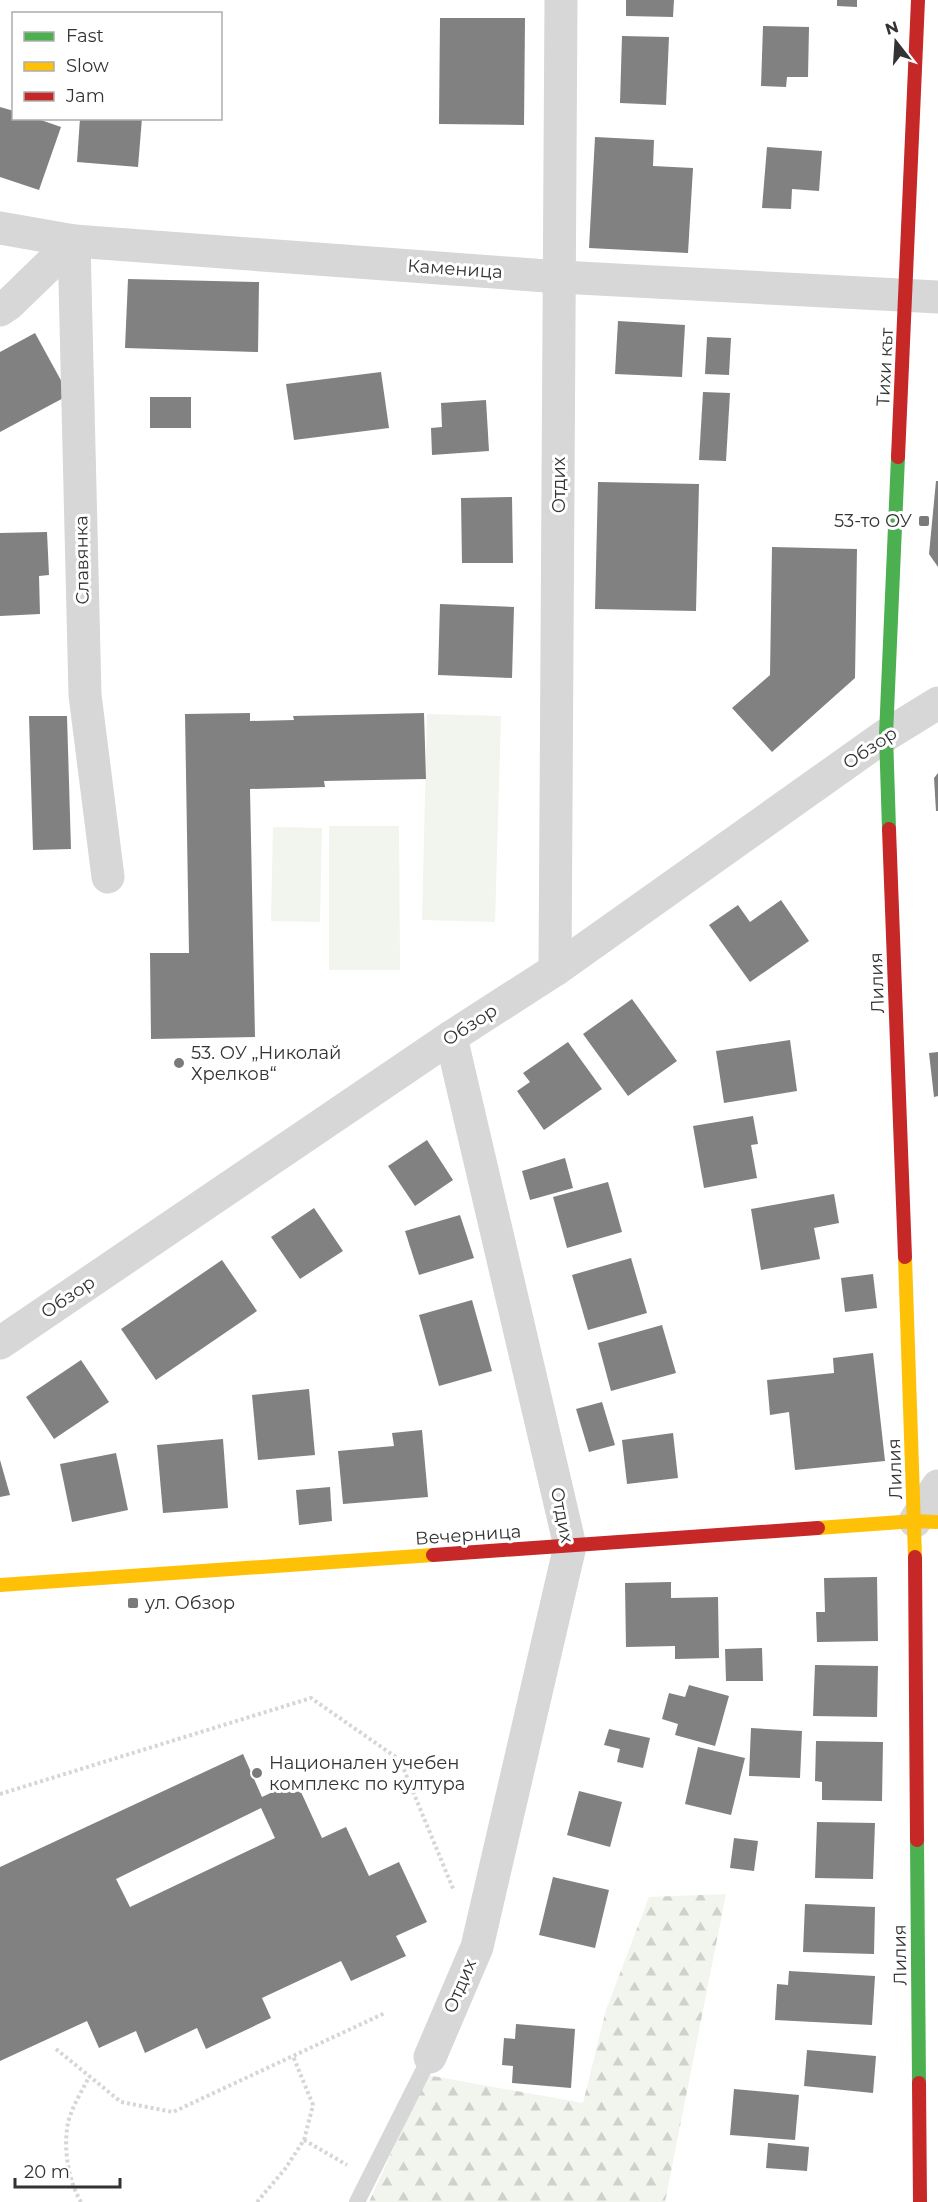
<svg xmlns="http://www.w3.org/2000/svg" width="938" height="2202" font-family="Montserrat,sans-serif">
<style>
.grass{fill:#f1f5ed}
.forest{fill:url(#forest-firs)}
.building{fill:#818181;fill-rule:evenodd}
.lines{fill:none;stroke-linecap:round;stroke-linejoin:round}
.path{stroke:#d6d6d6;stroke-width:4;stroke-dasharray:3 3;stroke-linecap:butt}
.lane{stroke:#d7d7d7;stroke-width:16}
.street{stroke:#d7d7d7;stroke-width:33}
.fast{stroke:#4caf50;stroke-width:14}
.slow{stroke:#ffc107;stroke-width:14}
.jam{stroke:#c62828;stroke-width:14}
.poi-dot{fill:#7a7a7a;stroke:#fff;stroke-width:2}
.labels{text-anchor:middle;stroke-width:6;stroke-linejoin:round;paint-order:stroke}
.street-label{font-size:18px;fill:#333;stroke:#fff}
.poi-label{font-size:18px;fill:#333;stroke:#fff;text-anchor:start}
</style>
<defs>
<pattern id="forest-firs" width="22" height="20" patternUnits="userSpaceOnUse" patternTransform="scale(1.5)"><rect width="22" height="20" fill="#f1f5ed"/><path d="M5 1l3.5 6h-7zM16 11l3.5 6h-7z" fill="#cfd2cc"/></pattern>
</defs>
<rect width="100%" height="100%" fill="#fff"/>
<g class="grass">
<path d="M427 714 501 716 495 922 422 920Z"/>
<path d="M329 826H399L400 970H329Z"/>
<path d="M273 827 322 828 320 922 271 921Z"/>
</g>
<path class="forest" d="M726 1894 665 2202H369L427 2075 583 2103 606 2010 649 1897Z"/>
<g class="building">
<path d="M626 0H674L673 17 626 16Z"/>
<path d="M837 0H857V7L837 6Z"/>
<path d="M440 18H525L524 125 439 124Z"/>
<path d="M763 26 809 27 808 77H787L786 87 761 86Z"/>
<path d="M622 36 669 37 666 105 620 103Z"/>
<path d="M0 107 14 111V118H35L61 127 39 190 0 177Z"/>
<path d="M80 118H142L138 167 77 162Z"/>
<path d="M595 137 654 140 653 166 693 168 688 253 589 248Z"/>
<path d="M767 147 822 151 819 191 792 189 791 209 762 208Z"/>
<path d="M128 279 259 282 258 352 125 348Z"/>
<path d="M618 321 685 325 682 377 615 374Z"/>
<path d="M35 333 69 395 0 432V352Z"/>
<path d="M707 337 731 338 729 375 705 374Z"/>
<path d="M381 372 389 428 294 440 286 384Z"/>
<path d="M703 392 730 393 726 461 699 460Z"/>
<rect x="150" y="397" width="41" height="31"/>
<path d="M486 400 489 451 432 455 431 428 442 427 441 403Z"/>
<path d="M936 481H938V567L929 554Z"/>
<path d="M598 482 699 484 696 611 595 609Z"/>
<path d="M512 497 513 563H462L461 498Z"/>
<path d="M47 532 49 575 39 576 40 614 0 616V533Z"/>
<path d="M772 547 857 549 855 678 772 752 732 708 770 675Z"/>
<path d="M440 604 514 607 512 678 438 675Z"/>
<path d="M250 713V721L294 720 293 716 424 713 426 779 324 781 325 787 250 789 255 1037 151 1039 150 953H189L185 714Z"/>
<path d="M29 716H67L71 849 33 850Z"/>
<path d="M938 773V811H936L934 778Z"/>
<path d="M781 900 809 941 750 982 709 925 738 905 750 922Z"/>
<path d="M632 999 677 1061 628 1096 583 1034Z"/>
<path d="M790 1040 797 1091 724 1103 716 1051Z"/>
<path d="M568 1042 602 1089 544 1130 517 1091 530 1082 523 1073Z"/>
<path d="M938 1052V1096L934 1097 929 1053Z"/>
<path d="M753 1116 758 1144 751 1145 757 1178 704 1188 693 1126Z"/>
<path d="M427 1140 453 1180 415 1206 388 1166Z"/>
<path d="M565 1158 573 1188 530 1200 522 1171Z"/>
<path d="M608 1182 622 1232 567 1248 553 1197Z"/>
<path d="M834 1194 839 1223 814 1228 820 1259 761 1270 751 1209Z"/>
<path d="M314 1208 343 1251 300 1279 271 1237Z"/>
<path d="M460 1215 474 1258 419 1275 405 1231Z"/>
<path d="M631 1258 647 1313 588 1330 572 1275Z"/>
<path d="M222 1260 257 1311 156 1380 121 1329Z"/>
<path d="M873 1274 877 1308 845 1312 841 1278Z"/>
<path d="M472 1300 492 1371 439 1386 419 1315Z"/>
<path d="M662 1325 676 1373 611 1391 598 1343Z"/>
<path d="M873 1353 885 1461 795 1470 789 1412 770 1415 767 1380 834 1373 833 1358Z"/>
<path d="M81 1360 109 1402 54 1439 26 1397Z"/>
<path d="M309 1389 315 1455 258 1460 252 1395Z"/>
<path d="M602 1402 615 1445 589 1452 576 1409Z"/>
<path d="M422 1430 428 1497 343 1504 338 1451 394 1446 392 1433Z"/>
<path d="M673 1433 678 1478 627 1484 622 1440Z"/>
<path d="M223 1439 228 1508 163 1513 157 1445Z"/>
<path d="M116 1453 128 1510 72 1522 60 1464Z"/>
<path d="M0 1460 10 1495 0 1497Z"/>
<path d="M330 1487 332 1521 299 1525 296 1490Z"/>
<path d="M877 1577 878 1641 817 1642 816 1612H825L824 1578Z"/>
<path d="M671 1582V1598L718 1597 719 1658 675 1659V1646L626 1647 625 1583Z"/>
<path d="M762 1648 763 1681H726L725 1649Z"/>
<path d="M815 1665 878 1666 877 1717 813 1716Z"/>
<path d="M689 1685 729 1696 715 1746 675 1735 678 1724 662 1719 669 1693 685 1697Z"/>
<path d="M751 1728 802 1731 800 1778 749 1776Z"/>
<path d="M609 1729 650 1738 643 1768 617 1762 620 1749 604 1745Z"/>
<path d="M816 1741 883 1742 882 1801 822 1800V1782L815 1781Z"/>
<path d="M698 1747 745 1758 731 1815 685 1804Z"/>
<path d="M243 1754 262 1797 296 1781 322 1838 346 1827 369 1876 399 1862 427 1922 396 1936 406 1956 351 1981 341 1961 262 1998 271 2018 206 2049 197 2028 145 2053 136 2031 99 2048 87 2021 0 2061V1867ZM261 1808 275 1838 130 1907 116 1879Z"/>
<path d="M579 1791 622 1802 610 1847 567 1835Z"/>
<path d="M817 1822 875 1823 873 1879 815 1878Z"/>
<path d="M734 1838 758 1841 754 1871 730 1868Z"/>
<path d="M553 1877 609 1890 595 1948 539 1935Z"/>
<path d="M805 1904 875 1907 874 1954 803 1952Z"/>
<path d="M789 1971 875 1976 872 2025 775 2020 777 1984 788 1985Z"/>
<path d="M516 2024 575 2029 571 2088 512 2083 513 2066 502 2065 504 2038 515 2039Z"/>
<path d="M807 2050 876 2056 873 2093 804 2086Z"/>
<path d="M734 2089 799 2095 795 2140 730 2135Z"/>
<path d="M768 2143 809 2147 807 2171 766 2168Z"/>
</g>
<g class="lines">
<g class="path">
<path d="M0 1794 311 1698 400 1760 454 1891"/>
<path d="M56 2049 121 2102 173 2112 385 2013"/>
<path d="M304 2140 347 2165"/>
<path d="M81 2202C69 2182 64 2153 67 2129 69 2111 81 2093 89 2077"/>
<path d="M257 2202 285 2169 304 2140 313 2105 293 2056"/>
</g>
<path class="lane" d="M357 2202 430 2057"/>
<g class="street">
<path d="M0 228 74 241 85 695 108 877"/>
<path d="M0 310 9 304 74 241 560 277 938 297"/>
<path d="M555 970 561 0"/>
<path d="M0 1343 451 1037 555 970 886 735 938 703"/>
<path d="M915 1521 938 1486"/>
<path d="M430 2057 477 1947 570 1546 451 1037"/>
</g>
<g class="fast">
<path d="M889 829 886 735 898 457"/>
<path d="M917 1840 919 2083"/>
</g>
<g class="slow">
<path d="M905 1257 915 1557"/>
<path d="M818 1528 915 1521 936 1522"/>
<path d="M0 1585 433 1555"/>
</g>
<g class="jam">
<path d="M898 457 918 0"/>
<path d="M889 829 905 1257"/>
<path d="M433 1555 818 1528"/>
<path d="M915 1557 917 1840"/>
<path d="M919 2083 920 2202"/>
</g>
</g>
<g class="poi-dot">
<rect x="918" y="515" width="12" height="12" rx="3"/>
<circle cx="179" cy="1063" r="6"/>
<rect x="127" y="1597" width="12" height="12" rx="3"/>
<circle cx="257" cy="1773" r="6"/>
</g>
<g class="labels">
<g class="street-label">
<text transform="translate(455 269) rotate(4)" y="6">Каменица</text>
<text transform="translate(885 367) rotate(-87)" y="6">Тихи кът</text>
<text transform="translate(559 485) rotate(-90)" y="6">Отдих</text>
<text transform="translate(82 560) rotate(-91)" y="6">Славянка</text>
<text transform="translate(870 748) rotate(-34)" y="6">Обзор</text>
<text transform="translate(877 983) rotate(-92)" y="6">Лилия</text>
<text transform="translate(470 1025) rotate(-33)" y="6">Обзор</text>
<text transform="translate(68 1297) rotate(-34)" y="6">Обзор</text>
<text transform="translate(895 1469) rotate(-92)" y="6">Лилия</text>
<text transform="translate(562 1515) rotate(79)" y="6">Отдих</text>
<text transform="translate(468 1535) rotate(-4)" y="6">Вечерница</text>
<text transform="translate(900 1955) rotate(-91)" y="6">Лилия</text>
<text transform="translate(460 1986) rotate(-67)" y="6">Отдих</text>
</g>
<g class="poi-label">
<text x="912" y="527" text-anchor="end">53-то ОУ</text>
<text x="191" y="1059">53. ОУ „Николай<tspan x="191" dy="21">Хрелков“</tspan></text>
<text x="145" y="1609">ул. Обзор</text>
<text x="269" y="1769">Национален учебен<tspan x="269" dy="21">комплекс по култура</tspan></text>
</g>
</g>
<rect x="12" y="12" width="210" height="108" fill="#ffffff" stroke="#adadad" stroke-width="1.5"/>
<rect x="24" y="32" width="30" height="9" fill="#4caf50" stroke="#adadad" stroke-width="1.5"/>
<text x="66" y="42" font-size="18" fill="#333333">Fast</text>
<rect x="24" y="62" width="30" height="9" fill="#ffc107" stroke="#adadad" stroke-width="1.5"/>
<text x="66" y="72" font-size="18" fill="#333333">Slow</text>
<rect x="24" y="92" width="30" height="9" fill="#c62828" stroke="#adadad" stroke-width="1.5"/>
<text x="66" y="102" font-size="18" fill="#333333">Jam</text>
<g transform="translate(896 42) rotate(343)" stroke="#ffffff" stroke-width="4.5" paint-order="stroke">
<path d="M0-4.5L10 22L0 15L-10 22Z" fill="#333333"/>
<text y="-9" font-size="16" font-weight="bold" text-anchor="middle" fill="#333333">N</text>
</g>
<path d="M15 2178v9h105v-9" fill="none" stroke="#333333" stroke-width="3"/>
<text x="24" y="2178" font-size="18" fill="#333333" stroke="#ffffff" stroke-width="4.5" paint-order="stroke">20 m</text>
</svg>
